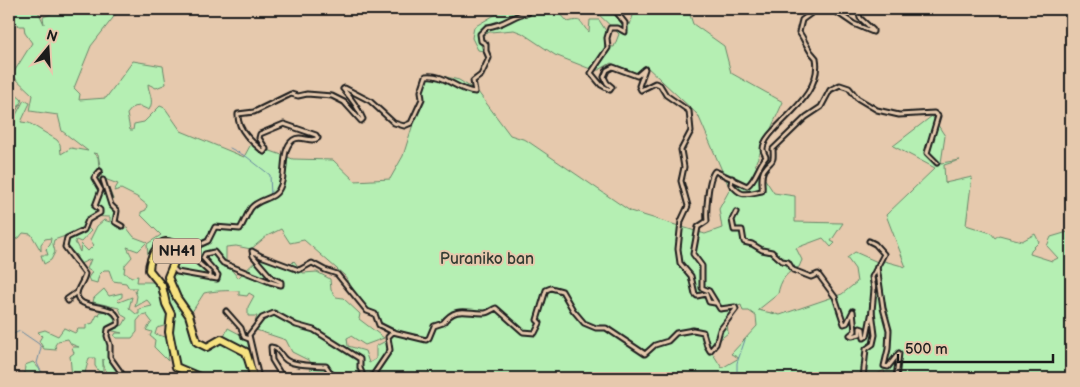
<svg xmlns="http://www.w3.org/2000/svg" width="1080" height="387" font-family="'Balsamiq Sans',sans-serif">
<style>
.green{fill:#b5efb3;stroke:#688668;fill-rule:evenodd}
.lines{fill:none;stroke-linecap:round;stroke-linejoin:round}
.stream{stroke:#6789a0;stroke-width:1}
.minor-casing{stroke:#1c1c1c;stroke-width:7}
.highway-casing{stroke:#1c1c1c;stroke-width:10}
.minor{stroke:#e6c9ad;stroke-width:3}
.highway{stroke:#f6e281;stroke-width:6}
.labels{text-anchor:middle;stroke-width:4;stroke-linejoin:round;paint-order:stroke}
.shield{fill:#e6c9ad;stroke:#595048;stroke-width:1}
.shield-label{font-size:15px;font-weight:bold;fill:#1c1c1c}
.park-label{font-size:16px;fill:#333c33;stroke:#e6c9ad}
</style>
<rect width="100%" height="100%" fill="#e6c9ad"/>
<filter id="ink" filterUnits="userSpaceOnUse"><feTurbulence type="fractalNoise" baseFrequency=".02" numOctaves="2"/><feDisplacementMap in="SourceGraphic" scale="10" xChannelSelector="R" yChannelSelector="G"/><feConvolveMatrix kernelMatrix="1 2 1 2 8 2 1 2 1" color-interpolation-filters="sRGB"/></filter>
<g filter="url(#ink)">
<g class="green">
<path d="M9 9H37L44 24 43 17 51 14 54 9H120L91 46 74 88 80 94 79 100 106 98 133 61 163 66 166 84 156 88 148 84C148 92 155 100 149 110L140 106 133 107 127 114 130 130H133L134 124 144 122 160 106 165 108 181 131 244 157 251 144 293 159 333 160 355 181 390 179 403 156 429 73 459 80 478 92 510 135 526 140 630 211 705 234 722 228 719 209 730 189 698 115 645 65 637 73 611 63 599 70H593L555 55 522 33 514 30 490 32 478 35 483 51 478 50 472 38 474 27 505 9H556L568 22C585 17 580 25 589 32L590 20H599L606 31 605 46 614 47 619 34 593 9H614L630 25 635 9H688L693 24 724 46 731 73 783 102 755 164 774 193 795 196V222L843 223 831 241 835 243 831 247 823 238 796 248 802 260 799 267C787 271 780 281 778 294L758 310 780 315 842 294 857 282 855 269 847 258 855 252 882 264 884 261 906 267 886 215 935 168 893 146 932 116 945 136 941 163 960 160 944 165 945 183 972 177 966 225 991 233 995 238 999 235 1022 241 1035 234 1039 242 1031 250 1030 254 1052 261 1058 258 1047 246 1051 237 1071 231V378H886L884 370 871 378H346L335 372H311L310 361 292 352 286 340 253 329 257 316H248V307L254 296 249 293 247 296 239 295V291C229 290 213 291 204 293L190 315 197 342 203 346 223 339 228 328 249 339 261 378H207L181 366 174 351 167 357 168 361 154 347 155 340 150 336 152 332 146 330 152 322 146 314 142 315 137 321V332L132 338H117L114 336 116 333H122L109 330 123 325 127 318 122 315 119 308 93 302 94 298 104 289 109 296 122 293V297L117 300 119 302 132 297 129 308 136 314H139V309L152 306 147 300 135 307 137 296 135 291 137 288H129L126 283 113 281 109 270H104L99 275 97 283 90 281 88 278 92 272 87 269 91 259 80 264 77 262V256L68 247V239L88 228 91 231 81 242 76 240 75 242 80 252 81 244 88 251 94 245 90 240 97 226 104 220 110 222V217C90 217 93 211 82 230L54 240 53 244 55 252 51 260 44 264 41 255H48L46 249 50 245 51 238 45 239 41 244V251L31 234 23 233 19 238 9 242V128L13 126 16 115 24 100 30 103 21 122 29 123 57 140 60 144 61 154 71 148 88 151 62 131 58 115 30 111 33 95 12 75 32 43 25 33 24 26H19L9 17ZM93 153 98 154 102 178 118 184 114 191 121 189 137 197 147 205 146 210 141 212V215L161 235 147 244 149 267 164 243 176 249 163 282 170 308 172 339 155 334 157 328 167 325 169 314 158 282H137L138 276 132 277 124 273 125 265 132 257 127 247 138 251 147 242 134 237 127 228 121 229 115 226 118 220V207L110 206 113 199 108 186 100 178 98 157ZM281 229 290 243 304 240 345 276 366 310 393 332 384 342 376 346V359L369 363 365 351 348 346 347 338 351 336 365 345 384 338 359 319 360 314 343 298 336 297 331 290 330 279 317 272 303 273 294 261 289 266 261 256 238 278 226 263V247L236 246 251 249 267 236ZM741 305 743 311H749L756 316 757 326 731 354 739 358 722 368 709 348 728 333 727 322 735 307Z"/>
<path d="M14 93 22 100 13 117 9 119V94Z"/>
<path d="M107 311 117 320 116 325 107 328C104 338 110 346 108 357L118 372 110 377C105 372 103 365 103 359V373H100L95 366V358H89L85 373 81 378H72L70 356 74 353 72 347H79L71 344 68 339 58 341 55 345 56 350 44 349 39 341 42 336 38 332 45 330 58 336 64 328 75 333 78 329H86V325L93 323 97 315 100 316 99 312Z"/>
<path d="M33 362 44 374 45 378H24L25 365Z"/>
</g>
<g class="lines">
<g class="stream">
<path d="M230 148 247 157 270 175 271 196"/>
<path d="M9 314V321"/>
<path d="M9 336 20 331 39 344 41 348 37 363 44 378"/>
<path d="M737 378V363L745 340"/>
</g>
<defs>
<g id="minor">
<path d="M614 9 625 23V32L618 28H610L607 38 608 48 591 73 601 85 610 90 612 87 607 83 604 77 607 70 613 67 637 76 645 69 639 86 641 90 655 83 660 85 666 95 689 111 691 131 681 150 684 167 681 181 688 206 681 221 678 249 680 263 691 276 695 294 697 296 706 294 709 302 715 303"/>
<path d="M832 9 854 24 873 32V30L860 18 858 9"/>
<path d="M100 171 94 178 101 190 95 206 100 210V213L88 220 84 230 67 238 65 247 85 274C84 281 78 287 77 293 76 314 121 299 118 324L108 329 107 336 110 345V357L125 378"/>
<path d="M732 178 731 184C742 198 746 194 762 191 763 184 760 177 764 170 772 158 774 165 773 149L806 117 821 107 830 90 840 85 849 88 857 98 877 110 899 115 934 113 938 116 927 153 937 163"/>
<path d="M103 180 111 205 117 211 115 222 122 226"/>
<path d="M736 212 732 220 734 230H742L744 242 752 244 762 250 772 252 782 261 788 262 793 270 811 277 818 274 835 297 844 324 847 323 853 311 855 331 850 335 852 336 860 334V328L863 329 864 338 867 336 872 311"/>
<path d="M172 267 177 272 217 279 218 275 203 258 205 254 214 252 223 263 270 282 281 285V282L272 278 253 256 252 251 261 256 299 270 312 263 325 270 337 274 367 311 375 314 379 325 393 332"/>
<path d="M877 267 883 308 889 330 888 349 884 366 888 367 899 353 896 378"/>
<path d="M210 278V273L193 258 195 247 208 241 215 227 240 229C244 222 247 214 251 208 260 197 276 201 281 185 286 173 281 149 293 140 301 134 311 144 318 138L316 135 284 124 260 134 259 138 266 149 264 152C253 143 237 130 238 114L254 112 291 94 298 96 307 94 332 96 344 102 361 121 363 119C358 107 352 99 343 89L345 88 370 101 394 123 404 126 411 123 422 99 421 91 426 76C444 73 457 91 475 92L473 81 481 75 489 58 486 51V44L481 41 480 34 487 27C504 26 517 12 528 13L529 9"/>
<path d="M68 301 67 299 77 292"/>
<path d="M226 311 241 328 244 337 249 339"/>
<path d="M393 332 426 340 429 338 434 326 443 323C456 305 468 314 485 313 488 313 493 309 496 308L523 332 535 333 540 323 537 320 546 290 551 288 562 291 573 310 584 323 596 328H606L645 354 655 345 668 341 676 333 693 330 703 332 707 346 710 351 716 344 720 330 736 309 735 307 720 309 709 291 702 288V266L693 254 698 227 707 221C706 211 708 177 715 171L747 186C756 180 758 166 766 157 765 154 763 152 763 149 763 128 824 100 816 58 805 47 807 43 799 32L802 20 817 9"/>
<path d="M259 378 249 335 262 318 274 313 296 325 314 330 360 359V368L364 378"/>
<path d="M283 378 272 360 271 347C280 348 280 356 286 360 292 365 318 366 326 366L334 378"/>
<path d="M371 378 390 350 388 337 393 332"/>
<path d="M863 378 866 349 873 344 875 335 872 311 874 289 872 277 884 254 875 244 869 241"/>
</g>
<path id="highway" d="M202 378 176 367 169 332 171 314 166 304 162 286 149 270C149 257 162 231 176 247V258L168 277 177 298 189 315 197 342 207 347 221 339 246 352 254 378"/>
</defs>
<use href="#minor" class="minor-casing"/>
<use href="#highway" class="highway-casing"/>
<use href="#minor" class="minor"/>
<use href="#highway" class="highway"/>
</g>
</g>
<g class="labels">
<rect class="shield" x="153" y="238.5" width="48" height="25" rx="4"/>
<g class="shield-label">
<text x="177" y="256">NH41</text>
</g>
<g class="park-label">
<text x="487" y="264">Puraniko ban</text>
</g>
</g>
<rect width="1080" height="387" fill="none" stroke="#e6c9ad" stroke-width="30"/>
<rect x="15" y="15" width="1050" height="357" fill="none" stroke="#1c1c1c" stroke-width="2" filter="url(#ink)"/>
<g transform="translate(48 48) rotate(18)" stroke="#e6c9ad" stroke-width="4" paint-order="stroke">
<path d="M0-4L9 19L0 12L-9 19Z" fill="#1c1c1c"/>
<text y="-8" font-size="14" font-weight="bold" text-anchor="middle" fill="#1c1c1c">N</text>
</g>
<path d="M898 354v8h155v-8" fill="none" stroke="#1c1c1c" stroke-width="2.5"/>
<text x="905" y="354" font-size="15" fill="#1c1c1c" stroke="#e6c9ad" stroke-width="4" paint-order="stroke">500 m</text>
</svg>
